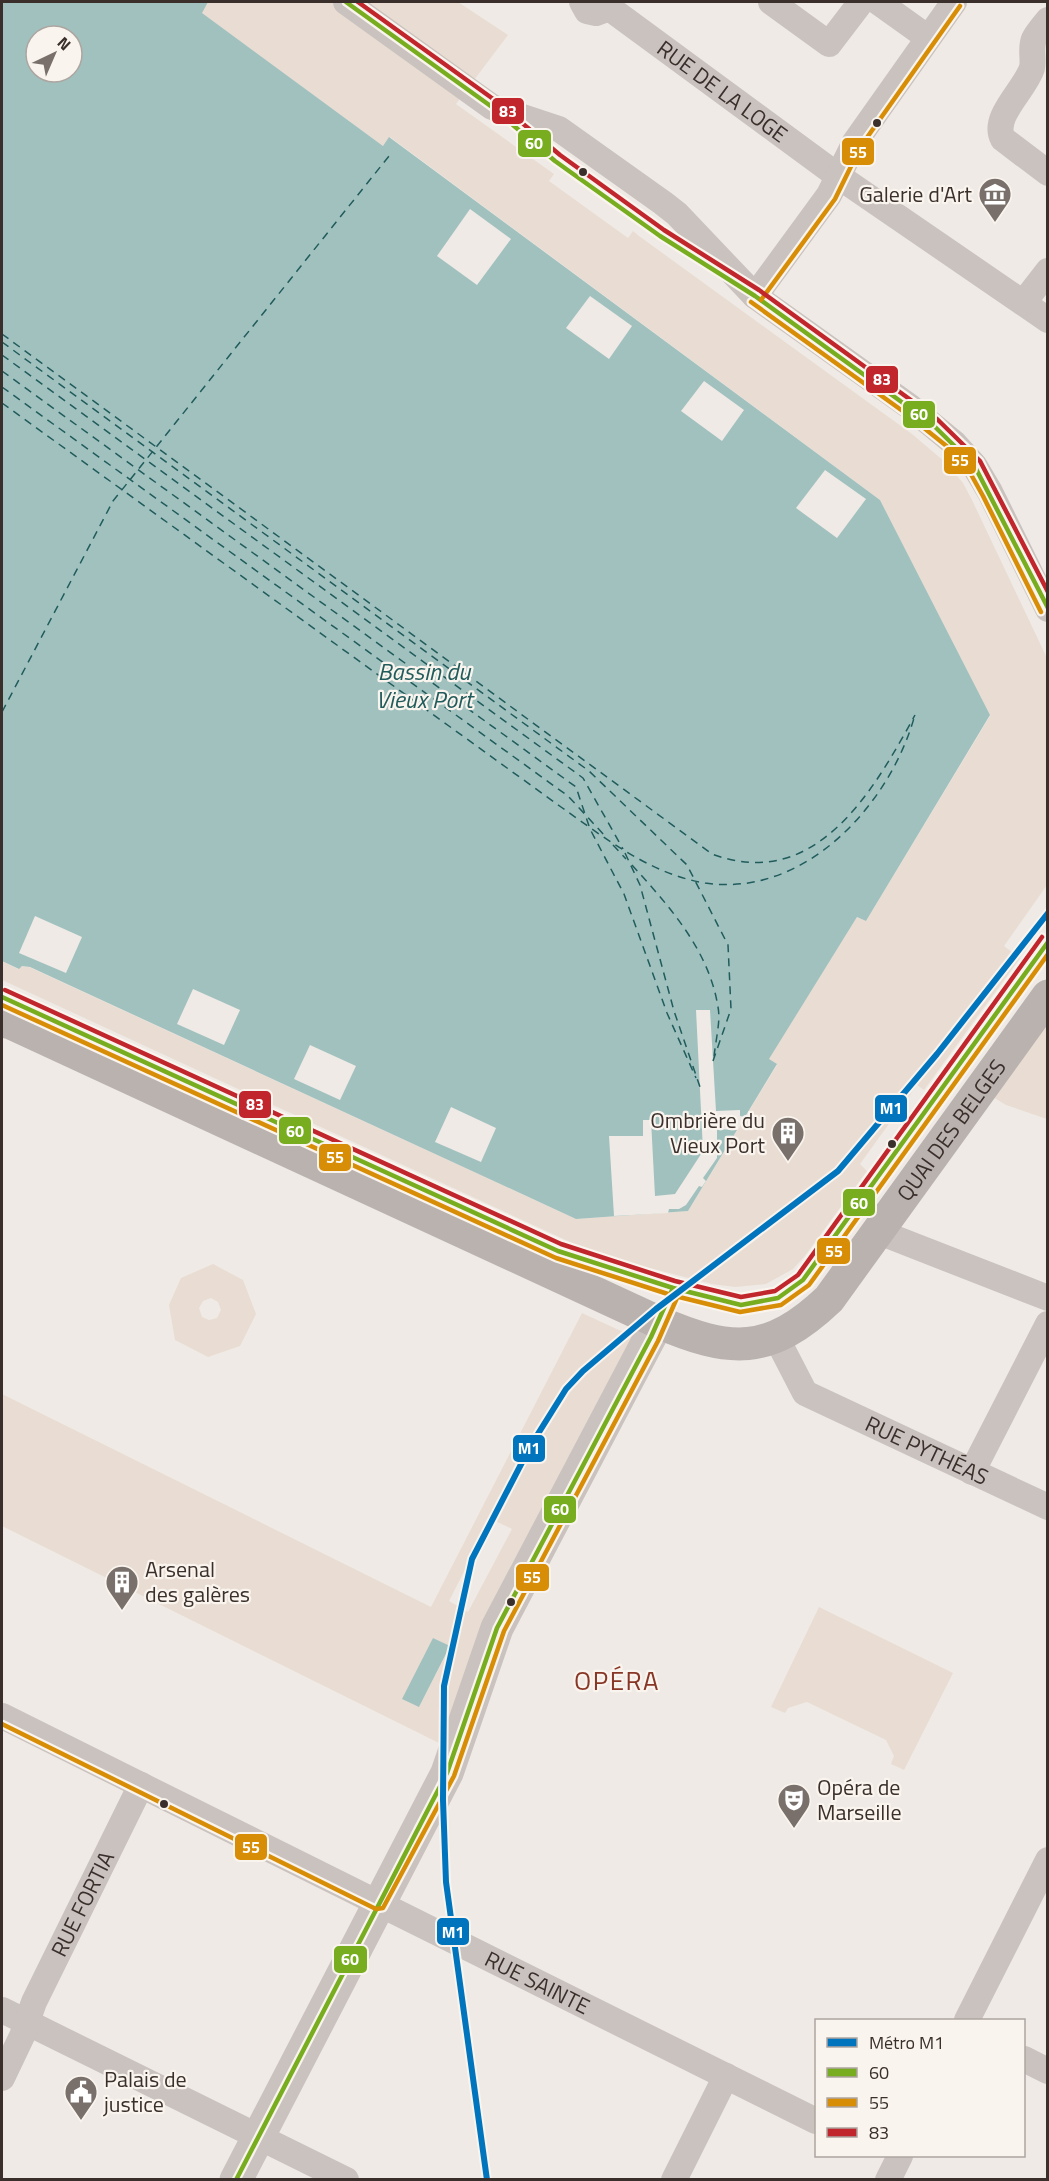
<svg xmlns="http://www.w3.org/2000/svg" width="1049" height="2181" font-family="'Titillium Web',sans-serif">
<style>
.plaza{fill:#e9ddd3;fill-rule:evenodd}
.water{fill:#a1c1bf;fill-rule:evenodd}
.pier{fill:#efeae5}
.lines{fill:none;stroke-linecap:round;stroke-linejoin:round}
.ferry{stroke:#215c5c;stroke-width:1.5;stroke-dasharray:8 6;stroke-linecap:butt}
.minor{stroke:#c9c2be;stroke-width:26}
.tertiary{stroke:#c9c2be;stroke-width:33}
.secondary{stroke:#b9b2ae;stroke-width:33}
.bus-1-casing{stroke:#faf4ee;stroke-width:9}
.bus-2-casing{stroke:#faf4ee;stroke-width:9}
.bus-3-casing{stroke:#faf4ee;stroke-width:9}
.bus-1{stroke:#77ad1e;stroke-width:4.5}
.bus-2{stroke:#d88d06;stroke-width:4.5}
.bus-3{stroke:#c0262c;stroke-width:4.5}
.metro-1-casing{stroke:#faf4ee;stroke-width:10}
.metro-1{stroke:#0075be;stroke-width:6}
.bus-dot{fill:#3a2f2b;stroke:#faf4ee;stroke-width:2}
.labels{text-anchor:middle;stroke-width:4.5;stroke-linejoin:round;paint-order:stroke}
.street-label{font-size:22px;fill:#3a2f2b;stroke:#faf4ee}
.poi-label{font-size:22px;fill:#3a2f2b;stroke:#faf4ee;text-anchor:start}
.water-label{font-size:24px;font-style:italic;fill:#215c5c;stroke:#faf4ee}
.quarter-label{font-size:26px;letter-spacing:1.5px;fill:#883625;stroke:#faf4ee}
.line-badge{stroke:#faf4ee;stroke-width:2}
.badge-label{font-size:16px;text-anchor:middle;font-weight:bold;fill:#fff}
</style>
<rect width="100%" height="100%" fill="#efeae5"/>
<g class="plaza">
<path d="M208 2H458L508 35 456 104 554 174 549 181 628 238 633 231 639 236 912 434 945 462 963 483 972 500 1047 658V885L1004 946 1020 958 924 1090 917 1085 860 1164 867 1171 804 1257 793 1269 766 1284 735 1287 712 1284 626 1262 570 1242 2 980V961L18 969 22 966 29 967 576 1219 688 1211 777 1065 768 1059 857 917 866 921 990 716 880 500 390 137 383 146 201 13Z"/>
<path d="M1047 1013V1119L1006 1105 988 1094Z"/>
<path d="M213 1264 243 1280 256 1314 240 1346 208 1357 175 1340 169 1305 181 1278ZM211 1298 218 1302 221 1310 217 1318 209 1320 202 1317 199 1308 203 1301Z"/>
<path d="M582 1313 634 1337 443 1745 2 1526V1394L431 1607ZM491 1519 512 1529 468 1612 449 1601ZM433 1638 450 1647 419 1707Z"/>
<path d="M819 1607 953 1673 904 1770 891 1764 894 1756 886 1740 807 1702 788 1708 785 1713 771 1707Z"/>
</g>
<g class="water">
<path d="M2 2H208L202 13 383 146 389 137 880 500 990 715 866 921 857 917 769 1059 777 1064 688 1211 576 1219 30 967 22 966 19 969 2 961ZM36 36H72V72H36Z"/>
<path d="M433 1638 450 1646 419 1707 402 1699Z"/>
</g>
<g class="pier">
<path d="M470 209 511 239 477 285 437 256Z"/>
<path d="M590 296 632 326 609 359 566 328Z"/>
<path d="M704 381 744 410 722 441 681 411Z"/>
<path d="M825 470 866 499 837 538 796 508Z"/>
<path d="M35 916 82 937 66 973 19 953Z"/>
<path d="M193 989 240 1010 224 1045 177 1024Z"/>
<path d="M696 1010H710L716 1111 740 1110V1116L745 1117 738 1130 717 1129V1158L703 1178 706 1181 702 1187 699 1186 686 1205 679 1209H669L668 1213 614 1216 609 1136H643V1120H651L655 1196 675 1194 703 1151Z"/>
<path d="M310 1045 356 1066 340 1100 294 1079Z"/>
<path d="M451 1107 496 1128 481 1162 435 1142Z"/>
</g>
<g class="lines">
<g class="ferry">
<path d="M2 334 712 854C816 893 874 790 915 715"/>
<path d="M2 342 589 771 687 865 728 945 731 1009 713 1061"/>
<path d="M2 355 583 778 623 849"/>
<path d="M2 371 576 787 590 829 624 894 667 1013 696 1078"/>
<path d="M2 387 568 796 606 837"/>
<path d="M2 403 561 807C605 838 650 874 705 883 805 898 889 805 914 718"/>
<path d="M2 712 113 501 389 156"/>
<path d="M613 845 626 859"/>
<path d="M625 853 640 885 674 1011 701 1090"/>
<path d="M632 865C669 906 709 950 718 1007 721 1022 715 1042 714 1058"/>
</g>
<g class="minor">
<path d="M346 2 492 107 559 129 663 203 677 214 755 296 909 406 954 443 974 465 990 492 1048 609"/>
<path d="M582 2 587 11 596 13 604 10 609 2"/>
<path d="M771 2 829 44 861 2"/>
<path d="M878 2 927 37"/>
<path id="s1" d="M608 7 838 176 1048 320"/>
<path d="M1048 20C1043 26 1037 33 1034 39 1030 48 1034 59 1032 68 1025 90 991 117 1003 139L1048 173"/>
<path d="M755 296 829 195 855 142 954 2"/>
<path d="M1024 302 1048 271"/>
<path d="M879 1232 1048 1298"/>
<path id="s2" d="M775 1335 805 1393 1048 1507"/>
<path d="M972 1472 1048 1324"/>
<path id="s3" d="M2 1716 816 2121"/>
<path d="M2 2010 346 2180"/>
<path d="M967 2020 1048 1860"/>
<path d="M1024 2059 1048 2071"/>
<path id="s4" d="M2 2078 22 2036 34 2002 141 1785"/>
<path d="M674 2180 726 2076"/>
<path d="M888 2180 900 2156"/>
</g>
<path class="tertiary" d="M236 2180 447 1773 497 1628 658 1322"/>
<path class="secondary" id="s5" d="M2 1021 11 1023 658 1322C730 1353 769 1356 829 1299L1048 996"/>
<defs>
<g id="bus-1">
<path d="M346 2 492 107 555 161 660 236 755 296 932 424 974 465 1048 608"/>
<path d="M2 997 558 1251 673 1288 741 1305 778 1298 803 1280 1048 942"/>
<path d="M236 2180 447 1773 497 1628 651 1337 673 1288"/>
</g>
<g id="bus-2">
<path d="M761 300 835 199 861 146 960 6"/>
<path d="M751 302 904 412 949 448 968 469 983 496 1041 612"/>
<path d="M2 1005 556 1258 671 1295 740 1312 781 1305 809 1285 1048 954"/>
<path d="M2 1724 376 1909 383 1908 454 1776 504 1631 658 1341 680 1291"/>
</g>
<g id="bus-3">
<path d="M358 2 496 101 560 155 664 230 759 290 937 419 980 461 1048 592"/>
<path d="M5 990 561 1244 675 1281 741 1297 775 1291 798 1275 1042 937"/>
</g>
</defs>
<use href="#bus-1" class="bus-1-casing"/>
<use href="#bus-2" class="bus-2-casing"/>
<use href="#bus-3" class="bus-3-casing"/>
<use href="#bus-1" class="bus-1"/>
<use href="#bus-2" class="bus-2"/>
<use href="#bus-3" class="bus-3"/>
<defs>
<path id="metro-1" d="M487 2180 446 1882 443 1800 444 1686 472 1559 531 1445 566 1389 583 1371 656 1309 838 1171 937 1054 1048 913"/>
</defs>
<use href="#metro-1" class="metro-1-casing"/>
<use href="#metro-1" class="metro-1"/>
</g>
<defs>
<symbol id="museum-pin" viewBox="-11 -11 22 30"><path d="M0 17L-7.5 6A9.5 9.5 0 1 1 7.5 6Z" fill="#79706c" stroke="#faf4ee"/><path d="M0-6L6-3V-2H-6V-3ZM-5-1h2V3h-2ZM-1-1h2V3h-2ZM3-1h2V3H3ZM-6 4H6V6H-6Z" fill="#fff"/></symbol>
<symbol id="building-pin" viewBox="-11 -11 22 30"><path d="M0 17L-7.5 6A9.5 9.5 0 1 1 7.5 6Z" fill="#79706c" stroke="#faf4ee"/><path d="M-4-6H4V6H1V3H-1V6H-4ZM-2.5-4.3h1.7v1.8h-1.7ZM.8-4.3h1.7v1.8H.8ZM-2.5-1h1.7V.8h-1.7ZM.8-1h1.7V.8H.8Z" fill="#fff"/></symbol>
<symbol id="theatre-pin" viewBox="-11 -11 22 30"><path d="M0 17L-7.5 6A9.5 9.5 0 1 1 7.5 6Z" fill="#79706c" stroke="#faf4ee"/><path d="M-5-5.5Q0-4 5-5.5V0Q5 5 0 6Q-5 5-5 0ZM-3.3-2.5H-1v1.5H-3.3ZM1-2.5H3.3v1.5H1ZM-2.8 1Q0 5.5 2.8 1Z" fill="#fff"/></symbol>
<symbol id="civic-pin" viewBox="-11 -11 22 30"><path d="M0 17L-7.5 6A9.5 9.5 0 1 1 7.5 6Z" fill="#79706c" stroke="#faf4ee"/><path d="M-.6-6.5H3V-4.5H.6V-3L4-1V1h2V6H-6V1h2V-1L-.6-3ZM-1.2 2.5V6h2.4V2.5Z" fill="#fff"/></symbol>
</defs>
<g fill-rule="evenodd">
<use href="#museum-pin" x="976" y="175" width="38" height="52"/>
<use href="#building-pin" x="769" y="1114" width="38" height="52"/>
<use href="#building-pin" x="103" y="1563" width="38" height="52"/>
<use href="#theatre-pin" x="775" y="1781" width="38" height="52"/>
<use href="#civic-pin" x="62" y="2073" width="38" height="52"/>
</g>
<g class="bus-dot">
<circle cx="877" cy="123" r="5"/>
<circle cx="583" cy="172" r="5"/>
<circle cx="892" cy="1144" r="5"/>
<circle cx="511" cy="1602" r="5"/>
<circle cx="164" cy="1804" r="5"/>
</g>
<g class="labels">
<g class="street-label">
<text dy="8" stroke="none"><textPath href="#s1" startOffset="142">RUE DE LA LOGE</textPath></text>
<text dy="8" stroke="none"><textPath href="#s5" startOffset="1118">QUAI DES BELGES</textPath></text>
<text dy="8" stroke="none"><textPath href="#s2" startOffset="200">RUE PYTHÉAS</textPath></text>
<text dy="8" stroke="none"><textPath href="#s4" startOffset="192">RUE FORTIA</textPath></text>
<text dy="8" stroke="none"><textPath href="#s3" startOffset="598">RUE SAINTE</textPath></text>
</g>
<g class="poi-label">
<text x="972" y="202" text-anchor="end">Galerie d'Art</text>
<text x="765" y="1128" text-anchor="end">Ombrière du<tspan x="765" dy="25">Vieux Port</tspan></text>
<text x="145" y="1577">Arsenal<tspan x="145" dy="25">des galères</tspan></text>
<text x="817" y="1795">Opéra de<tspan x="817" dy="25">Marseille</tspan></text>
<text x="104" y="2087">Palais de<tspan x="104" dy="25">justice</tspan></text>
</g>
<g class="water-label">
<text x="424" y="680">Bassin du<tspan x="424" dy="28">Vieux Port</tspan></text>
</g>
<g class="quarter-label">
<text x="617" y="1690">OPÉRA</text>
</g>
</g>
<g class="line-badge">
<rect x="491" y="97" width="34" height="28" rx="6" fill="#c0262c"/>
<rect x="517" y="129" width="35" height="29" rx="6" fill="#77ad1e"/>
<rect x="841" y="137" width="34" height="29" rx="6" fill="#d88d06"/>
<rect x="865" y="365" width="34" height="29" rx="6" fill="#c0262c"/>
<rect x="902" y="400" width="34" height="29" rx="6" fill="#77ad1e"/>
<rect x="943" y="446" width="34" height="29" rx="6" fill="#d88d06"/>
<rect x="238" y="1090" width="34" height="29" rx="6" fill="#c0262c"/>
<rect x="874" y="1094" width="34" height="29" rx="6" fill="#0075be"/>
<rect x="278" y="1116" width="34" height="29" rx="6" fill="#77ad1e"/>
<rect x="318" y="1143" width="34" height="29" rx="6" fill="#d88d06"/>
<rect x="842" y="1188" width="34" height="29" rx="6" fill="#77ad1e"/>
<rect x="816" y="1237" width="35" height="28" rx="6" fill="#d88d06"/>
<rect x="512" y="1434" width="34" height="29" rx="6" fill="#0075be"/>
<rect x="543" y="1495" width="34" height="29" rx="6" fill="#77ad1e"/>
<rect x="515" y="1563" width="35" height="29" rx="6" fill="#d88d06"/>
<rect x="234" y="1833" width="34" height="28" rx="6" fill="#d88d06"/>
<rect x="436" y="1917" width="34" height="29" rx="6" fill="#0075be"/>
<rect x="333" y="1945" width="35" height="29" rx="6" fill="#77ad1e"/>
</g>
<g class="badge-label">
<text x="508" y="117">83</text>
<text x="534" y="149">60</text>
<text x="858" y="158">55</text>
<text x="882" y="385">83</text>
<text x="919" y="420">60</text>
<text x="960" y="466">55</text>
<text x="255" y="1110">83</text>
<text x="891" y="1114">M1</text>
<text x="295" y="1137">60</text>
<text x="335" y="1163">55</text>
<text x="859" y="1209">60</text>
<text x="834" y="1257">55</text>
<text x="529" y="1454">M1</text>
<text x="560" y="1515">60</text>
<text x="532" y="1583">55</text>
<text x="251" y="1853">55</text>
<text x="453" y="1938">M1</text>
<text x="350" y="1965">60</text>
</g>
<rect width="1049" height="2181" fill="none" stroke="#3a2f2b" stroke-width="6"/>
<rect x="815" y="2019" width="210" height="138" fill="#faf4ee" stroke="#ada5a0" stroke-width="1.5"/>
<rect x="827" y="2038" width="30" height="9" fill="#0075be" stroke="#ada5a0" stroke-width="1.5"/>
<text x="869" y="2049" font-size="18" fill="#3a2f2b">Métro M1</text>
<rect x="827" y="2068" width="30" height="9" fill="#77ad1e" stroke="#ada5a0" stroke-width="1.5"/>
<text x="869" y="2079" font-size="18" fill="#3a2f2b">60</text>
<rect x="827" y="2098" width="30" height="9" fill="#d88d06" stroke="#ada5a0" stroke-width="1.5"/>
<text x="869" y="2109" font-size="18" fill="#3a2f2b">55</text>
<rect x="827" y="2128" width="30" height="9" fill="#c0262c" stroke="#ada5a0" stroke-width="1.5"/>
<text x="869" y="2139" font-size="18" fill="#3a2f2b">83</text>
<g transform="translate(54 54) rotate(44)"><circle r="28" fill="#faf4ee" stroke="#ada5a0" stroke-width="1.5"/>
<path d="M0-4.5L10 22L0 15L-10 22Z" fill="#79706c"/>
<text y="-9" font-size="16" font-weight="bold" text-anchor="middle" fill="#3a2f2b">N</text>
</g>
</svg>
